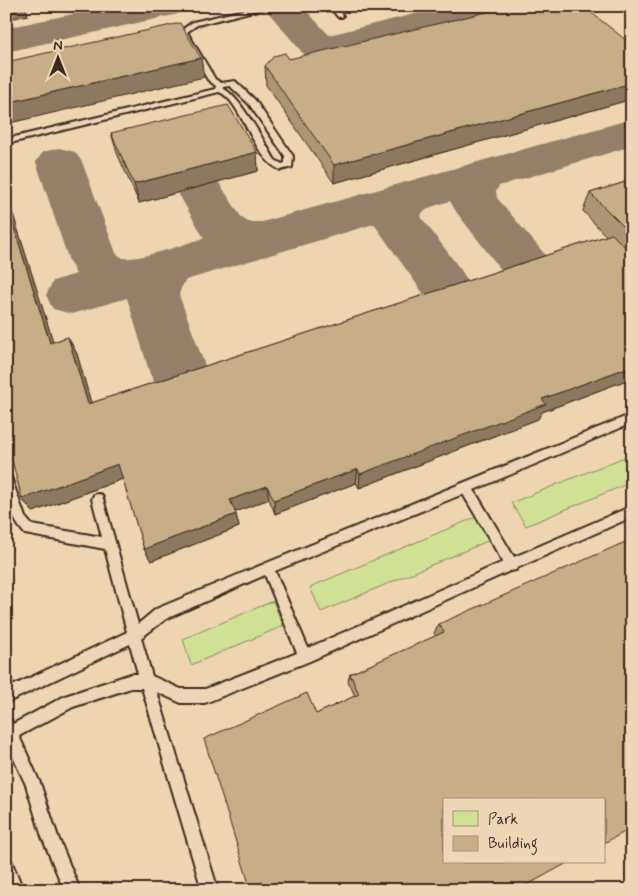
<svg xmlns="http://www.w3.org/2000/svg" width="638" height="896" font-family="Mynerve,sans-serif">
<style>
.green{fill:#d0e195;stroke:#86865a}
.lines{fill:none;stroke-linecap:round;stroke-linejoin:round}
.taxiway{fill:#948067;fill-rule:evenodd}
.service-casing{stroke:#3b2a1e;stroke-width:4}
.service{fill:#edd6b6;fill-rule:evenodd}
.wall{fill:#ab9673;stroke:#3b2a1e}
.shaded-wall{fill:#8b7a5e;stroke:#3b2a1e}
.building{fill:#c7ae86;stroke:#3b2a1e}
</style>
<rect width="100%" height="100%" fill="#eed5b0"/>
<filter id="ink" filterUnits="userSpaceOnUse"><feTurbulence type="fractalNoise" baseFrequency=".02" numOctaves="2"/><feDisplacementMap in="SourceGraphic" scale="10" xChannelSelector="R" yChannelSelector="G"/><feConvolveMatrix kernelMatrix="1 2 1 2 8 2 1 2 1" color-interpolation-filters="sRGB"/></filter>
<g filter="url(#ink)">
<g class="green">
<path d="M632 454V482L526 526 511 503Z"/>
<path d="M476 517 490 540 321 612 310 587Z"/>
<path d="M273 601 283 626 191 665 183 639Z"/>
</g>
<g class="lines">
<g class="taxiway">
<path d="M111 6H183L178 14 6 52V28Z"/>
<path d="M263 6H302L329 35 447 6H511L506 14 320 61 306 57Z"/>
<path d="M632 119V146L499 186 496 191 497 198 548 258 556 271 548 284 530 290 512 284 457 213 450 201 431 207 422 213 421 217 461 270 469 283 461 296 443 302 425 296 374 224 186 280 181 288 179 295 208 374 199 390 179 397 159 390 150 374 127 298 72 314 53 309 46 295 53 281 76 274 69 261 36 162 43 152 59 148 75 152 82 162 116 253C118 255 121 257 123 258 137 261 188 243 204 238L177 191 183 180 200 176 217 180 242 218 248 222H262Z"/>
</g>
<defs>
<g id="service">
<path d="M261 6H274L197 25 187 32 215 79 221 83 235 81 255 100 293 156 292 167 281 170C254 161 241 99 219 92L6 144V139L215 89 216 86 208 80 179 32 193 22ZM230 86 249 104 285 156V163L282 164 275 160C266 145 238 93 223 89V87Z"/>
<path d="M329 6H336L343 16 342 17H338Z"/>
<path d="M632 414V423L474 490 514 557 632 506V517L517 568 516 570 510 571 310 661 205 703H181L157 692 218 890H202L142 688H131L73 707 19 736 40 783 58 837 80 890H64L42 837 26 785 6 742V718L11 720 13 724 65 696 131 674H138L130 644 6 703V689L127 632 105 549 25 534C9 516 6 498 6 475L10 476 12 480 25 517 32 525 102 537 92 499 94 495 98 494 102 495 138 624 156 609 264 564ZM463 494 503 562 308 648 275 571ZM265 575 297 653 205 689H181L152 676 141 638 166 619Z"/>
<path d="M6 857 11 860 23 890H7Z"/>
</g>
</defs>
<use href="#service" class="service-casing"/>
<use href="#service" class="service"/>
</g>
<g class="wall">
<path d="M372 6H407L379 13Z"/>
<path d="M632 45V99L334 183 266 85 265 66 289 59Z"/>
<path d="M111 133 257 152 258 171 139 203 117 153Z"/>
<path d="M632 180V378L542 412 538 419 359 488 356 483 275 514 269 499 235 512 239 527 151 561 144 549 123 479 33 512 22 499 11 455 6 456V192L53 342 68 337 77 354 91 403 606 236 583 211 590 193Z"/>
<path d="M439 624 632 828 316 714 355 696 348 681 350 674 436 636 434 633Z"/>
</g>
<g class="shaded-wall">
<path d="M6 6H25L28 15 6 20Z"/>
<path d="M379 6H407L379 13Z"/>
<path d="M201 58 204 77 6 124V103Z"/>
<path d="M632 83V99L334 183V165Z"/>
<path d="M257 152 258 171 139 203 134 184Z"/>
<path d="M6 192 59 360 50 343 6 202Z"/>
<path d="M68 337 77 354 96 420 88 404Z"/>
<path d="M632 366V378L542 412 538 419 359 488 360 474 542 399Z"/>
<path d="M6 437 18 452 6 456Z"/>
<path d="M118 464 125 478 33 512 22 499Z"/>
<path d="M358 469 356 483 275 514 274 500Z"/>
<path d="M267 486 269 499 233 513 230 500Z"/>
<path d="M236 514 239 527 151 561 144 549Z"/>
</g>
<g class="building">
<path d="M512 6H583L632 45V83L334 165 265 66 274 56 285 53 289 59Z"/>
<path d="M180 23 201 58 6 103V62Z"/>
<path d="M228 105 257 152 134 184 111 133Z"/>
<path d="M632 180V239L623 231 626 229 590 193Z"/>
<path d="M6 202 50 343 68 337 88 404 612 234 632 254V366L542 399 546 404 360 474 358 469 274 500 267 486 230 500 236 514 144 549 118 464 22 499 6 437Z"/>
<path d="M632 539V828L604 843V800H444V862H569L518 890H251L204 739 307 693 316 714 359 694 350 674 444 632 439 624Z"/>
</g>
</g>
<rect width="638" height="896" fill="none" stroke="#edd6b6" stroke-width="25"/>
<rect x="12" y="12" width="613" height="871" fill="none" stroke="#3b2a1e" stroke-width="2" filter="url(#ink)"/>
<rect x="443" y="798" width="162" height="65" fill="#edd6b6" stroke="#a69179"/>
<rect x="453" y="811" width="25" height="15" fill="#d0e195" stroke="#a69179"/>
<text x="488" y="824" font-size="15" fill="#3b2a1e">Park</text>
<rect x="453" y="836" width="25" height="15" fill="#c7ae86" stroke="#a69179"/>
<text x="488" y="848" font-size="15" fill="#3b2a1e">Building</text>
<g transform="translate(58 58)" stroke="#edd6b6" stroke-width="4" paint-order="stroke">
<path d="M0-4L9 19L0 12L-9 19Z" fill="#3b2a1e"/>
<text y="-8" font-size="14" font-weight="bold" text-anchor="middle" fill="#3b2a1e">N</text>
</g>
</svg>
